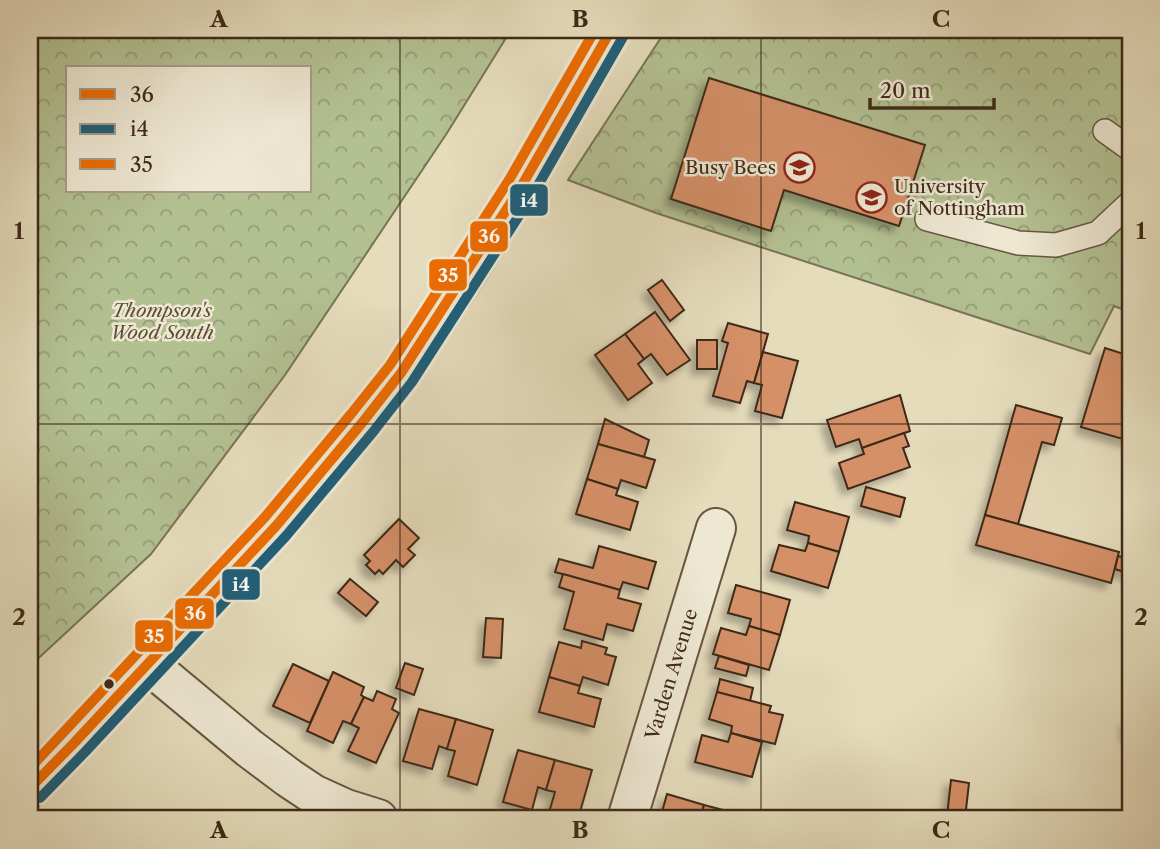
<svg xmlns="http://www.w3.org/2000/svg" width="1160" height="849" font-family="'Libre Caslon Text',serif">
<style>
.forest{fill:url(#forest-crowns);stroke:#787456;stroke-width:2;fill-rule:evenodd}
.building{fill:#d59068;stroke:#3e2919;stroke-width:2;filter:url(#shadow)}
.lines{fill:none;stroke-linecap:round;stroke-linejoin:round}
.service-casing{stroke:#685642;stroke-width:26}
.minor-casing{stroke:#685642;stroke-width:42}
.trunk-casing{stroke:#3e2919;stroke-width:42}
.service{stroke:#eee8d3;stroke-width:23}
.minor{stroke:#eee8d3;stroke-width:38}
.trunk{stroke:#e2be7e;stroke-width:38}
.bus-1-casing{stroke:#eee8d3;stroke-width:16}
.bus-2-casing{stroke:#eee8d3;stroke-width:16}
.bus-3-casing{stroke:#eee8d3;stroke-width:16}
.bus-1{stroke:#ec6c02;stroke-width:10}
.bus-2{stroke:#1f5f7a;stroke-width:10}
.bus-3{stroke:#ec6c02;stroke-width:10}
.grid{fill:none;stroke:#3e2919;stroke-width:2;stroke-opacity:0.55}
.bus-dot{fill:#3e2919;stroke:#eee8d3;stroke-width:2.5}
.labels{text-anchor:middle;stroke-width:5;stroke-linejoin:round;paint-order:stroke}
.poi-label{font-size:19px;fill:#3e2919;stroke:#eee8d3;text-anchor:end}
.park-label{font-size:19px;font-style:italic;fill:#5b4f37;stroke:#eee8d3}
.street-label{font-size:19px;fill:#3e2919;stroke:#eee8d3}
.line-badge{stroke:#eee8d3;stroke-width:2.5}
.badge-label{font-size:19px;text-anchor:middle;font-weight:bold;fill:#fff}
.neatline{fill:none;stroke:#3e2919;stroke-width:2.5}
.grid-label{font-size:23px;text-anchor:middle;font-weight:bold;fill:#3e2919}
</style>
<defs>
<pattern id="forest-crowns" width="20" height="18" patternUnits="userSpaceOnUse" patternTransform="scale(1.75)"><rect width="20" height="18" fill="#b3c092"/><path d="M2 6a3 3 0 1 1 6 0M12 15a3 3 0 1 1 6 0" fill="none" stroke="#939c76"/></pattern>
<filter id="shadow"><feDropShadow dx="-6" dy="6" stdDeviation="3.5" flood-color="#0004"/></filter>
</defs>
<rect width="100%" height="100%" fill="#e5dcbc"/>
<filter id="stains"><feTurbulence type="fractalNoise" baseFrequency=".00286" numOctaves="4"/><feColorMatrix values="0 0 0 0 .2 0 0 0 0 .09 0 0 0 0 .02 0 0 0 .5 -.17"/></filter>
<radialGradient id="worn" r=".72"><stop offset=".6" stop-color="#630" stop-opacity="0"/><stop offset="1" stop-color="#630" stop-opacity=".3"/></radialGradient>
<g class="forest">
<path d="M30 30H511L447 133 285 375 151 554 30 666ZM68 68H310V191H68Z"/>
<path d="M666 30H1130V312L1114 306 1090 354 656 213 568 180Z"/>
</g>
<g class="building">
<path d="M709 78 925 145 899 226 784 190 771 231 671 199Z"/>
<path d="M662 280 684 310 670 321 648 290Z"/>
<path d="M655 312 690 360 667 375 651 354 644 359 625 334Z"/>
<path d="M728 323 768 334 754 383 747 381 740 403 713 396 728 343 722 341Z"/>
<path d="M625 334 644 359 638 364 652 383 628 400 595 355Z"/>
<rect x="697" y="340" width="20" height="29"/>
<path d="M1105 348 1130 356V441L1081 427Z"/>
<path d="M763 352 798 361 782 418 755 411 762 385 754 383Z"/>
<path d="M900 395 910 431 862 448 859 439 836 447 827 420Z"/>
<path d="M1016 405 1062 418 1054 445 1042 442 1018 524 985 515Z"/>
<path d="M605 419 649 440 644 457 598 444Z"/>
<path d="M904 433 909 446 903 448 910 467 848 489 839 463 864 454 862 448Z"/>
<path d="M598 444 655 460 646 488 621 480 618 489 587 479Z"/>
<path d="M587 479 618 489 616 495 638 502 630 530 576 514Z"/>
<path d="M866 487 905 498 900 517 861 506Z"/>
<path d="M795 502 849 517 839 552 808 543 809 536 787 530Z"/>
<path d="M985 515 1119 552 1111 583 976 545Z"/>
<path d="M399 519 419 538 408 549 415 555 403 567 396 560 383 574 379 570 375 574 366 565 370 561 364 555Z"/>
<path d="M808 543 839 552 828 588 771 571 779 545 805 551Z"/>
<path d="M599 546 656 562 648 589 623 582 620 590 555 572 559 559 593 568Z"/>
<path d="M1118 556 1130 559V574L1115 569Z"/>
<path d="M563 574 620 590 618 598 641 604 633 631 607 624 603 640 564 629 574 592 559 587Z"/>
<path d="M350 579 378 602 366 616 338 593Z"/>
<path d="M736 585 790 600 780 635 749 626 751 619 728 613Z"/>
<path d="M486 618 503 619 501 658 483 657Z"/>
<path d="M749 626 780 635 769 670 713 654 721 628 746 635Z"/>
<path d="M582 641 607 648 605 654 616 657 608 685 583 677 580 686 549 677 559 642 581 648Z"/>
<path d="M719 656 749 665 746 676 715 668Z"/>
<path d="M405 663 423 669 414 695 396 688Z"/>
<path d="M293 664 329 681 310 723 273 706Z"/>
<path d="M333 672 364 687 361 695 364 697 351 724 343 721 333 743 307 731Z"/>
<path d="M549 677 580 686 578 693 601 699 594 727 539 712Z"/>
<path d="M720 679 753 688 750 701 717 692Z"/>
<path d="M377 691 396 699 392 709 399 713 376 763 348 751 359 728 351 724 364 697 373 701Z"/>
<path d="M717 692 771 706 769 712 783 715 775 744 731 733 732 726 709 719Z"/>
<path d="M419 709 456 719 447 749 439 746 432 769 403 761Z"/>
<path d="M456 719 493 730 477 785 448 776 455 751 447 749Z"/>
<path d="M1130 720V737L1127 734 1126 721Z"/>
<path d="M731 733 762 742 752 777 695 762 702 735 728 742Z"/>
<path d="M518 750 555 760 546 790 538 787 532 810 503 802Z"/>
<path d="M555 760 592 770 578 819H559L548 816 555 792 546 790Z"/>
<path d="M951 780 969 783 965 818 947 816Z"/>
<path d="M667 794 704 805 700 819H660Z"/>
<path d="M704 805 742 815 740 819H700Z"/>
</g>
<g class="lines">
<defs>
<g id="service">
<path d="M1105 131 1130 149"/>
<path d="M927 219 1018 243 1056 245 1098 233 1130 203"/>
</g>
<g id="minor">
<path d="M148 664 249 748 289 778 313 794 346 809 378 819"/>
<path d="M627 819 716 528"/>
</g>
<path id="trunk" d="M30 788 75 742 276 526 362 423 401 373 466 274 521 187 611 30"/>
</defs>
<use href="#service" class="service-casing"/>
<use href="#minor" class="minor-casing"/>
<use href="#trunk" class="trunk-casing"/>
<use href="#service" class="service"/>
<use href="#minor" class="minor"/>
<use href="#trunk" class="trunk"/>
<defs>
<path id="bus-1" d="M30 788 75 742 276 526 362 423 401 373 521 187 611 30"/>
<path id="bus-2" d="M40 798 85 752 286 536 373 432 412 382 533 194 623 37"/>
<path id="bus-3" d="M30 768 265 517 351 414 390 365 509 180 595 30"/>
</defs>
<use href="#bus-1" class="bus-1-casing"/>
<use href="#bus-2" class="bus-2-casing"/>
<use href="#bus-3" class="bus-3-casing"/>
<use href="#bus-1" class="bus-1"/>
<use href="#bus-2" class="bus-2"/>
<use href="#bus-3" class="bus-3"/>
</g>
<path class="grid" d="M400 30V819M761 30V819M30 424H1130"/>
<defs>
<symbol id="school-ring" viewBox="-11 -11 22 22"><circle r="9.5" fill="#eee8d3" stroke="#8f2418" stroke-width="1.5"/><path d="M0-5L7-2L0 1L-7-2ZM-4 1L0 2.5L4 1V4Q0 6-4 4Z" fill="#8f2418"/></symbol>
<symbol id="university-ring" viewBox="-11 -11 22 22"><circle r="9.5" fill="#eee8d3" stroke="#8f2418" stroke-width="1.5"/><path d="M0-5L7-2L0 1L-7-2ZM-4 1L0 2.5L4 1V4Q0 6-4 4Z" fill="#8f2418"/></symbol>
</defs>
<g fill-rule="evenodd">
<use href="#school-ring" x="782" y="150" width="35" height="35"/>
<use href="#university-ring" x="854" y="180" width="35" height="35"/>
</g>
<circle class="bus-dot" cx="109" cy="684" r="6"/>
<g class="labels">
<g class="poi-label">
<text x="776" y="174">Busy Bees</text>
<text x="894" y="193" text-anchor="start">University<tspan x="894" dy="22">of Nottingham</tspan></text>
</g>
<g class="park-label">
<text x="162" y="317">Thompson's<tspan x="162" dy="22">Wood South</tspan></text>
</g>
<g class="street-label">
<text transform="translate(671 674) rotate(-73)" y="7">Varden Avenue</text>
</g>
</g>
<g class="line-badge">
<rect x="509" y="183" width="40" height="34" rx="7" fill="#1f5f7a"/>
<rect x="469" y="220" width="40" height="33" rx="7" fill="#ec6c02"/>
<rect x="428" y="258" width="40" height="34" rx="7" fill="#ec6c02"/>
<rect x="221" y="568" width="40" height="33" rx="7" fill="#1f5f7a"/>
<rect x="174" y="597" width="41" height="33" rx="7" fill="#ec6c02"/>
<rect x="134" y="619" width="40" height="34" rx="7" fill="#ec6c02"/>
</g>
<g class="badge-label">
<text x="529" y="207">i4</text>
<text x="489" y="243">36</text>
<text x="448" y="282">35</text>
<text x="241" y="591">i4</text>
<text x="195" y="620">36</text>
<text x="154" y="643">35</text>
</g>
<rect width="1160" height="849" fill="none" stroke="#e5dcbc" stroke-width="77"/>
<rect x="66" y="66" width="245" height="126" fill="#eee8d3" stroke="#a89c89" stroke-width="2"/>
<rect x="80" y="89" width="35" height="10" fill="#ec6c02" stroke="#a89c89" stroke-width="2"/>
<text x="130" y="102" font-size="21" fill="#3e2919">36</text>
<rect x="80" y="124" width="35" height="10" fill="#1f5f7a" stroke="#a89c89" stroke-width="2"/>
<text x="130" y="136" font-size="21" fill="#3e2919">i4</text>
<rect x="80" y="159" width="35" height="10" fill="#ec6c02" stroke="#a89c89" stroke-width="2"/>
<text x="130" y="172" font-size="21" fill="#3e2919">35</text>
<path d="M870 98v10h124v-10" fill="none" stroke="#3e2919" stroke-width="3.5"/>
<text x="880" y="98" font-size="21" fill="#3e2919" stroke="#eee8d3" stroke-width="5" paint-order="stroke">20 m</text>
<rect x="38" y="38" width="1084" height="772" class="neatline"/>
<g class="grid-label">
<text x="219" y="27">A</text>
<text x="580" y="27">B</text>
<text x="941" y="27">C</text>
<text x="19" y="239">1</text>
<text x="1141" y="239">1</text>
<text x="19" y="625">2</text>
<text x="1141" y="625">2</text>
<text x="219" y="838">A</text>
<text x="580" y="838">B</text>
<text x="941" y="838">C</text>
</g>
<rect width="100%" height="100%" filter="url(#stains)"/>
<rect width="100%" height="100%" fill="url(#worn)"/>
</svg>
